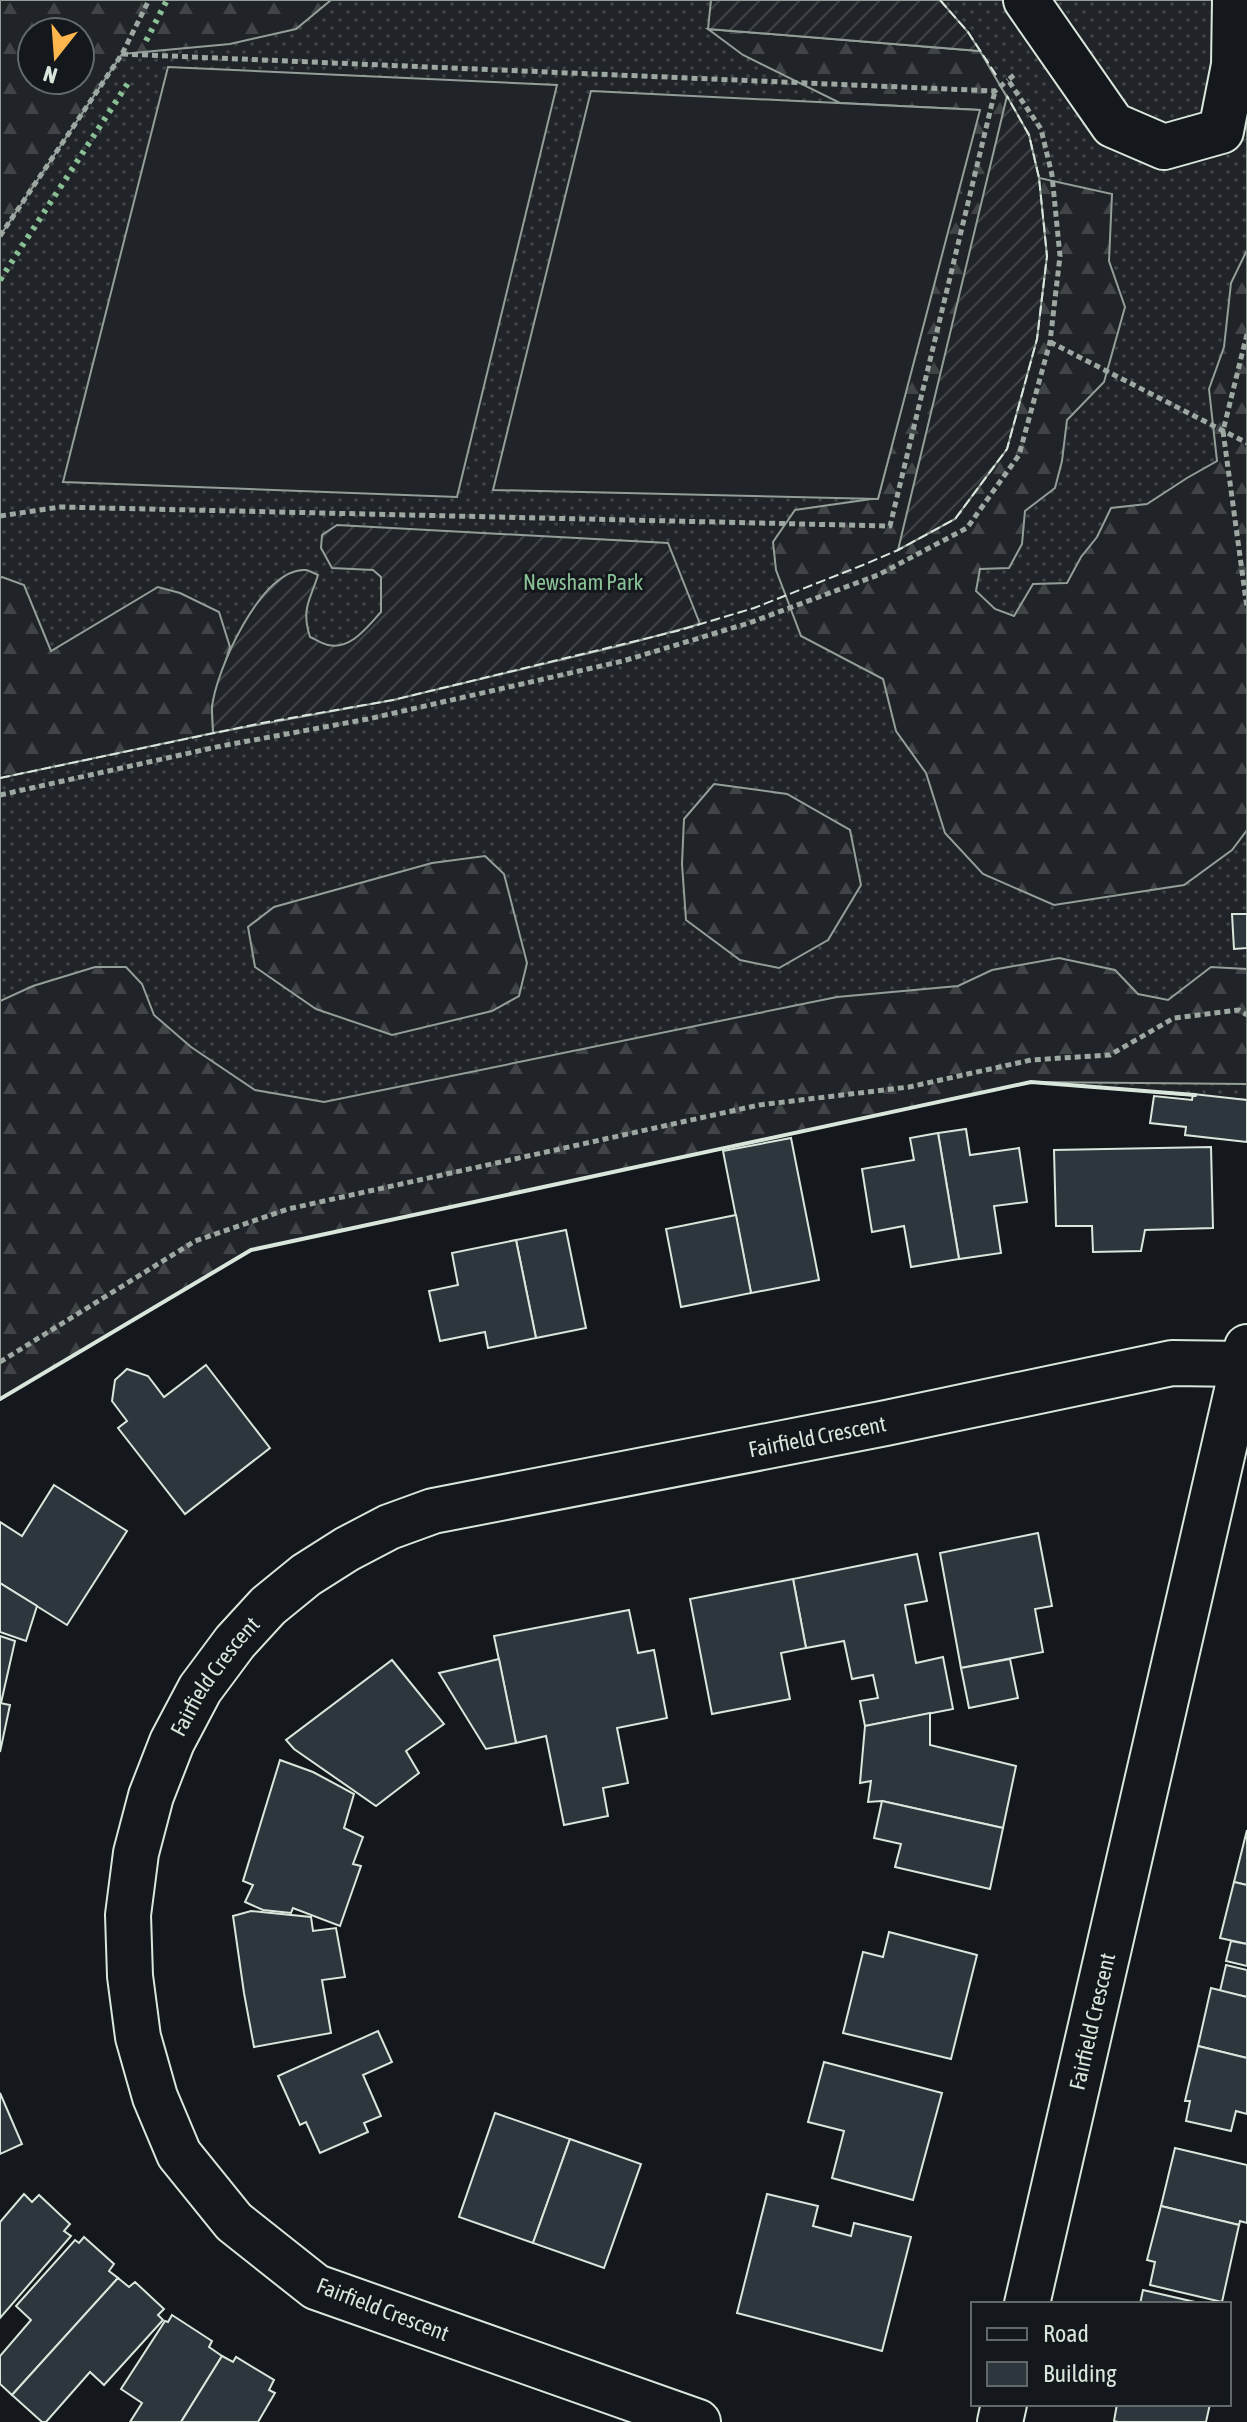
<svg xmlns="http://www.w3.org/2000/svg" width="1247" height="2422" font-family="'Asap Condensed',sans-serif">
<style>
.grass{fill:url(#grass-dots);stroke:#939e99;stroke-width:2;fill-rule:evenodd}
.forest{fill:url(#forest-firs);stroke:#939e99;stroke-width:2;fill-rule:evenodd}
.garden{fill:url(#garden-furrows);stroke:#939e99;stroke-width:2}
.pitch{fill:#202428;stroke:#939e99;stroke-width:2}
.building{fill:#2c363c;stroke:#d8e6dc;stroke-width:2}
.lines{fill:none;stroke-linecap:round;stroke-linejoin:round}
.street-casing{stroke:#d8e6dc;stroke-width:48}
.path{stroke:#9da8a2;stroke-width:5;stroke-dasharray:6 4;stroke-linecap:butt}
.street{stroke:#14181c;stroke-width:44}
.hedge{stroke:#8ac095;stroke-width:6;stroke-dasharray:4 6;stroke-linecap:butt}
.fence{stroke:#d8e6dc;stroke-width:2;stroke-dasharray:10 4;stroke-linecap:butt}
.wall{stroke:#d8e6dc;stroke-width:4}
.labels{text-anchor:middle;stroke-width:6;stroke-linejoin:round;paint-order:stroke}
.park-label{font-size:22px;fill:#8ac095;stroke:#14181c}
.street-label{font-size:22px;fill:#d8e6dc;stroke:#14181c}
</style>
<defs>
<pattern id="grass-dots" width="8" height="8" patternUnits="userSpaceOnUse" patternTransform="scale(2)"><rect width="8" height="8" fill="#202428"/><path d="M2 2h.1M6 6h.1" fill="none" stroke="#404447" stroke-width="1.8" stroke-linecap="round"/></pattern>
<pattern id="forest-firs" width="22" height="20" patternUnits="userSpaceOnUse" patternTransform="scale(2)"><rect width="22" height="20" fill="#202428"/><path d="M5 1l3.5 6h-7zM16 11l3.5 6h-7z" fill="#404447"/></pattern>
<pattern id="garden-furrows" width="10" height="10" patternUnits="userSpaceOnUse" patternTransform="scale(2)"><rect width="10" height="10" fill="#202428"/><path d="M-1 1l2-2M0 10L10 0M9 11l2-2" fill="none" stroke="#404447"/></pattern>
</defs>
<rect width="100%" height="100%" fill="#14181c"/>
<path class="grass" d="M0 0H1247V1100L1031 1082 251 1250 0 1399ZM32 32H80V80H32Z"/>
<g class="forest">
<path d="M0 0H331L296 29 230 44 122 54 0 236ZM80 32V80H32V32Z"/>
<path d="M708 29 980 51 1029 135 1039 178 1112 194 1109 261 1125 307 1104 382 1067 420 1062 461 1055 488 1025 511 1022 544 1009 568 980 569 976 591 995 609 1014 616 1033 584 1067 583 1081 557 1097 537 1111 508 1147 504 1187 478 1217 461 1209 389 1224 347 1231 283 1247 250V830L1232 850 1184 885 1054 905 983 874 945 833 926 773 896 731 883 679 801 636 776 570 773 542 795 510 878 498 979 110 840 103 743 55Z"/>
<path d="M2 577 24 585 51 651 158 587 180 593 219 612 230 647 212 706 213 733 0 778V578Z"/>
<path d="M714 784 787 794 850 830 861 885 828 940 779 968 740 960 686 920 682 864 684 819Z"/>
<path d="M485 856 504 874 527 963 519 996 492 1011 392 1035 316 1009 255 967 248 927 274 907 432 863Z"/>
<path d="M1059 958 1115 970 1138 994 1168 1000 1211 967 1247 969V1084L1031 1082 251 1250 0 1399V1001L33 986 95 967H126L142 984 154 1015 191 1047 255 1090 324 1102 837 997 958 986 992 970Z"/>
</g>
<g class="garden">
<path d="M711 0H940L968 32 980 51 708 29Z"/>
<path d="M1007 96 1029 135 1039 178 1047 256 1037 339 1007 449 955 519 898 550Z"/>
<path d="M337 525 668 543 700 624 623 645 393 700 213 733C213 725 212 716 212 708 215 672 262 566 306 570 310 571 314 573 318 575 310 601 301 608 310 637 315 639 322 644 328 645 351 650 367 627 381 612V577L373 570 332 568 321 548 322 535Z"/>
</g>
<g class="pitch">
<path d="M168 67 557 85 457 497 63 482Z"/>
<path d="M591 91 980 110 878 499 493 490Z"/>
</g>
<g class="building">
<path d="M1232 914H1247V948L1234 949Z"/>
<path d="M1193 1094 1247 1100V1142L1185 1135 1186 1127 1150 1123 1154 1096 1192 1100Z"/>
<path d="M966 1129 970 1155 1019 1148 1027 1202 994 1206 1001 1253 959 1259 938 1133Z"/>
<path d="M938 1133 959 1259 911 1267 904 1226 872 1232 862 1169 914 1160 910 1138Z"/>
<path d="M791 1138 819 1280 751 1293 723 1151Z"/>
<path d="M1211 1147 1213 1228 1145 1230 1141 1251 1093 1252 1092 1226H1056L1054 1150Z"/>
<path d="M736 1215 751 1293 681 1307 666 1229Z"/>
<path d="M566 1230 586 1328 536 1338 516 1240Z"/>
<path d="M516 1240 536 1338 488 1348 485 1332 440 1341 429 1291 458 1285 452 1253Z"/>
<path d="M206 1365 270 1448 185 1514 118 1428 127 1421 112 1401 115 1380 127 1369 148 1376 164 1397Z"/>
<path d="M54 1485 127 1531 67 1625 0 1583V1522L22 1536Z"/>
<path d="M1038 1533 1052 1606 1035 1609 1043 1652 961 1668 940 1553Z"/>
<path d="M917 1554 927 1601 905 1605 916 1663 943 1657 953 1709 865 1726 860 1701 878 1698 873 1675 852 1679 844 1641 806 1648 793 1579Z"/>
<path d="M793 1579 806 1648 781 1653 790 1699 712 1714 690 1599Z"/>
<path d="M0 1583 37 1606 26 1641 0 1632Z"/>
<path d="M629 1610 638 1653 654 1650 667 1718 617 1728 628 1783 603 1788 608 1816 564 1825 546 1736 516 1743 494 1636Z"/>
<path d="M0 1636 15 1641 1 1703H0Z"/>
<path d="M499 1659 516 1743 486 1749 439 1673Z"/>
<path d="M1010 1659 1018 1698 969 1708 961 1668Z"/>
<path d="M392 1660 444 1724 406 1751 419 1773 376 1806 294 1749 286 1740Z"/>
<path d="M0 1703 10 1705 0 1752Z"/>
<path d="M930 1713V1745L1016 1766 1003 1828 882 1801 868 1802 871 1781 860 1783 865 1726Z"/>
<path d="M280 1760 313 1772 354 1794 344 1828 363 1837 353 1864 361 1866 340 1926 293 1908 291 1913 263 1910 245 1902 253 1885 243 1881Z"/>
<path d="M882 1801 1003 1828 990 1889 895 1867 901 1844 874 1838Z"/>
<path d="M1247 1830V1885L1234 1882Z"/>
<path d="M1234 1882 1247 1885V1944L1220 1938Z"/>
<path d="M251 1911 311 1917 313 1931 336 1928 345 1977 322 1980 331 2033 254 2047 244 1993 233 1916Z"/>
<path d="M889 1932 977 1955 951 2059 843 2033 863 1952 883 1957Z"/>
<path d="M1231 1941 1247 1944V1966L1226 1961Z"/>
<path d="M1226 1965 1247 1970V1997L1220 1991Z"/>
<path d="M1211 1988 1247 1997V2058L1198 2046Z"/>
<path d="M378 2031 392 2062 363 2075 381 2116 364 2123 368 2132 320 2153 306 2122 300 2125 278 2076Z"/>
<path d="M1198 2046 1247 2058V2114L1236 2111 1231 2131 1186 2121 1190 2101H1185Z"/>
<path d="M824 2062 942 2093 913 2200 832 2178 844 2131 808 2122Z"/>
<path d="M0 2093 22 2144 0 2154Z"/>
<path d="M495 2113 570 2139 533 2243 459 2217Z"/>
<path d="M570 2139 641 2164 604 2268 533 2243Z"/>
<path d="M1175 2148 1247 2165V2223L1240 2221 1239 2225 1161 2206Z"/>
<path d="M24 2194 32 2202 39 2195 70 2224 64 2231 71 2236 0 2318V2222Z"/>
<path d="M767 2194 818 2206 813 2226 851 2236 854 2223 911 2237 882 2351 737 2313Z"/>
<path d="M1161 2206 1239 2225 1222 2302 1150 2285 1155 2262 1147 2260Z"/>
<path d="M84 2237 114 2264 109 2271 118 2278 12 2395 0 2384V2356L31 2320 16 2306 75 2240 79 2243Z"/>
<path d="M118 2278 129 2287 135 2282 164 2309 158 2315 163 2320 104 2385 90 2372 46 2422H42L12 2395Z"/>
<path d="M1143 2290 1195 2302 1194 2304H1140Z"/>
<path d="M172 2315 212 2341 209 2347 222 2356 181 2422H130L142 2403 121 2389 165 2321 168 2322Z"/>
<path d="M222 2356 233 2362 236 2357 274 2380 269 2390 275 2393 258 2422H181Z"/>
<path d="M1117 2404H1210L1206 2422H1118L1114 2421Z"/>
</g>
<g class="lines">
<defs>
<g id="street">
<path d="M1026 0 1113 125 1164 147 1221 131 1234 65 1235 0"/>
<path id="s1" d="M1027 2304 1247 1347"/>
<path id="s2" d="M698 2422 316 2287 234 2222 179 2154 155 2097 138 2037 130 1976 128 1915 136 1853 151 1796 172 1742 200 1689 235 1642 268 1606 306 1575 347 1549 389 1527 433 1511 886 1423 1172 1363 1242 1364"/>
<path d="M1000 2422 1004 2404"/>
</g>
</defs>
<use href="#street" class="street-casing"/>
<g class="path">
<path d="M122 54 995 91 1008 80"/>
<path d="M0 236 122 54 149 0"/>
<path d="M1247 334 1223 431 1247 608"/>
<path d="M1050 342 1247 443"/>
<path d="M0 516 60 507 890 526 995 91"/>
<path d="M0 795 221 746 368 719 623 661 749 623 878 575 967 528 1019 455 1050 342 1060 256 1052 175 1041 129 1008 80 1014 75"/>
<path d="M0 1362 195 1241 288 1209 759 1105 909 1087 1031 1060 1110 1055 1174 1018 1239 1010 1247 1015"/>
</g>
<use href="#street" class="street"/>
<g class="hedge">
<path d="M146 41 167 0"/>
<path d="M0 280 130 80"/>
</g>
<g class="fence">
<path d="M940 0 968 32 998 78"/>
<path d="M0 778 262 723 393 700 677 631 754 608 863 565 898 550 955 519 1007 449 1037 339 1047 256 1039 178 1029 135 1007 96"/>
</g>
<path class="wall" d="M0 1399 251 1250 1031 1082 1195 1095"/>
</g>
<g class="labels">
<g class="park-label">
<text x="583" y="590">Newsham Park</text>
</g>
<g class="street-label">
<text dy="8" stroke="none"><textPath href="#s2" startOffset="1774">Fairfield Crescent</textPath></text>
<text dy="8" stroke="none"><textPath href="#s2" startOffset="1102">Fairfield Crescent</textPath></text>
<text dy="8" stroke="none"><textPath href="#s1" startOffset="290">Fairfield Crescent</textPath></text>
<text transform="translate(383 2309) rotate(21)" y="8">Fairfield Crescent</text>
</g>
</g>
<rect x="971" y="2302" width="260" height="104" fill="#14181c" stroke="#626a69" stroke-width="2"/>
<rect x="987" y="2328" width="40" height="12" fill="#14181c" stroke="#626a69" stroke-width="2"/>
<text x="1043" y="2342" font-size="24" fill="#d8e6dc">Road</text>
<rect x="987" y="2362" width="40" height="24" fill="#2c363c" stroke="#626a69" stroke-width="2"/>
<text x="1043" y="2382" font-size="24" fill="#d8e6dc">Building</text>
<g transform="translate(56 56) rotate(197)"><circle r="38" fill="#14181c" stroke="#626a69" stroke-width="2"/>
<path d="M0-6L14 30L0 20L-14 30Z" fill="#ffb74d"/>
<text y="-12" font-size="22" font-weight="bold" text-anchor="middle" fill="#d8e6dc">N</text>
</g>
</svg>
